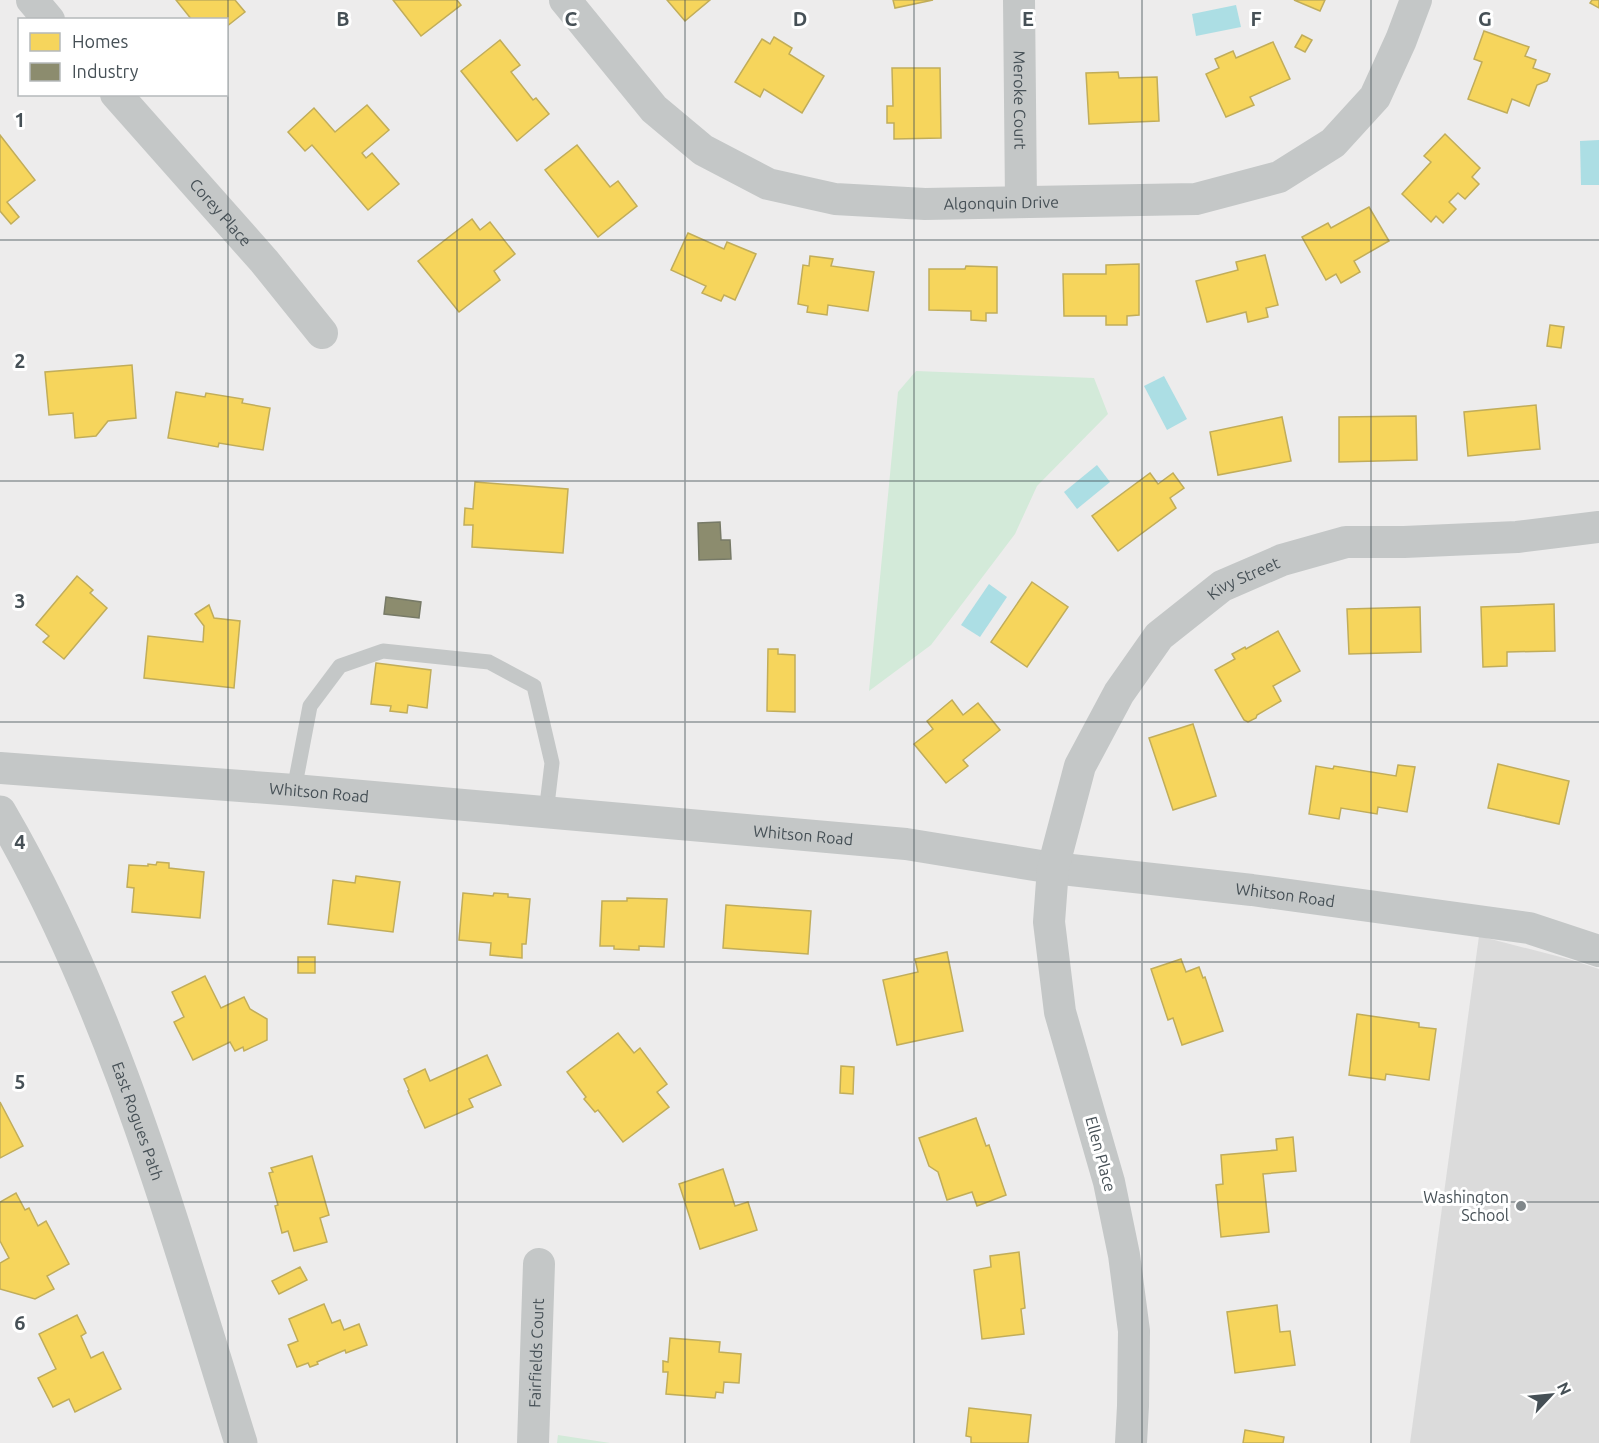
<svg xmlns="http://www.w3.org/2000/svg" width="1599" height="1443" font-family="Ubuntu,sans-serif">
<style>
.education{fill:#dbdbdb}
.green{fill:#d3ead9}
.water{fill:#acdee4}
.homes{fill:#f6d55c;stroke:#c1ad5a;stroke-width:1.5}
.industry{fill:#8c8c6e;stroke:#777a67;stroke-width:1.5}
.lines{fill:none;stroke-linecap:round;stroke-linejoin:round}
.service{stroke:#c4c7c7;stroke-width:15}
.minor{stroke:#c4c7c7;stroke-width:32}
.tertiary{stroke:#c4c7c7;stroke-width:33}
.grid{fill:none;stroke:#465056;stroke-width:1.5;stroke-opacity:0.55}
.poi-dot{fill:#80878a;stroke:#fff;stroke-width:2}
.labels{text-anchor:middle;stroke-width:6;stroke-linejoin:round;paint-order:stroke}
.street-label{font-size:16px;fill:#465056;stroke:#fff}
.poi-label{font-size:16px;fill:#465056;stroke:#fff;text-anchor:end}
.grid-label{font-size:20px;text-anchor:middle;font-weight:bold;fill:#465056;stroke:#fff;stroke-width:6;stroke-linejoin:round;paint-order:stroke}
</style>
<rect width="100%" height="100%" fill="#edecec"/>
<path class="education" d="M1479 936 1572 960 1599 969V1443H1410Z"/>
<g class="green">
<path d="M916 371 1094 378 1108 414 1037 486 1015 534 931 645 869 691 898 392Z"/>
<path d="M558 1435 610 1443H557Z"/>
</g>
<g class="water">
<path d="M1236 5 1241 27 1196 36 1192 14Z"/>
<path d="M1599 140V185H1581L1580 141Z"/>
<path d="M1164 376 1187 419 1167 430 1144 386Z"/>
<path d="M1097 465 1110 482 1077 509 1064 492Z"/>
<path d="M989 584 1007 597 980 637 961 625Z"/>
</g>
<g class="homes">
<path d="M176 0H235L245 12 226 27V20H192Z"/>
<path d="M393 0H457L461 5 421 36Z"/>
<path d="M667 0H710L685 21Z"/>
<path d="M893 0H933L895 8Z"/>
<path d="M1294 0H1325L1320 11Z"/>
<path d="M1592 0H1599V8L1590 3Z"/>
<path d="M1484 31 1529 47 1525 56 1536 60 1533 68 1550 74 1547 81 1537 85 1529 106 1512 99 1507 113 1468 99 1482 62 1474 59Z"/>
<path d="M1302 35 1312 40 1305 52 1295 47Z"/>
<path d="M774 37 792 48 789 54 824 76 802 113 764 89 760 97 735 82 762 39 770 44Z"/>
<path d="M500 40 520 65 511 72 533 100 536 98 549 114 517 141 461 71Z"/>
<path d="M1273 42 1290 79 1250 97 1254 105 1226 117 1206 74 1219 68 1215 59 1233 51 1236 58Z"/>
<path d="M892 68H940L941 138 894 139V123H887V106H893Z"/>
<path d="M1118 72 1119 78 1157 77 1159 121 1089 124 1086 73Z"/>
<path d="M367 105 389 130 362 153 366 158 372 153 399 184 368 210 312 145 305 151 288 132 314 108 335 132Z"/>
<path d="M1445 134 1480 168 1472 177 1479 184 1465 199 1458 193 1449 202 1456 209 1443 223 1436 216 1431 222 1402 194 1431 162 1424 156Z"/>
<path d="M0 135 35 180 7 202 19 217 11 224 0 211Z"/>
<path d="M577 145 610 187 618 181 637 206 598 237 545 170Z"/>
<path d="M1369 207 1389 241 1354 261 1360 272 1341 283 1336 274 1326 280 1302 237 1328 223 1331 228Z"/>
<path d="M472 219 480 230 490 222 515 254 494 271 500 280 459 312 418 261Z"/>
<path d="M688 233 724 249 727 242 756 254 735 300 724 295 721 301 702 293 706 286 671 270Z"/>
<path d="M1265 255 1278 305 1266 308 1268 317 1248 322 1246 312 1207 322 1196 281 1238 270 1236 262Z"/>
<path d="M810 256 833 259 831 266 874 272 868 311 828 305 827 315 807 312 808 306 798 304 803 265 809 266Z"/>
<path d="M1139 264V315L1127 316V325H1106V316H1064L1063 274H1106V265Z"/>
<path d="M966 266 997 267V313H986V321L971 320V311L929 310V269H965Z"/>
<path d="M1550 325 1564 327 1561 348 1547 346Z"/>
<path d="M132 365 136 418 108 421 96 436 75 438 73 413 49 415 45 372Z"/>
<path d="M176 392 205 397 206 393 243 399 242 403 270 408 263 450 219 443 218 447 168 438Z"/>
<path d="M1536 405 1540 449 1468 456 1464 412Z"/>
<path d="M1416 416 1417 460 1339 462V417Z"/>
<path d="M1282 417 1291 461 1218 475 1210 432Z"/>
<path d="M1150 473 1158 484 1173 473 1184 488 1170 498 1176 508 1118 551 1092 516Z"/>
<path d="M475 482 568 489 563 553 472 547 473 525H464L465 508 473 509Z"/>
<path d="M77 576 93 590 90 593 107 608 64 659 43 642 49 636 36 625Z"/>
<path d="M1032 582 1068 607 1027 667 991 642Z"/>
<path d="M1554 604 1555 651 1507 652V666L1483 667 1481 607Z"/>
<path d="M209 605 214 618 240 621 234 688 144 678 148 636 203 642 204 626 195 614Z"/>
<path d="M1420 607 1421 652 1349 654 1347 609Z"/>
<path d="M1278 631 1300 671 1273 686 1281 701 1257 715 1256 718 1248 722 1244 720 1215 670 1235 659 1232 654 1245 647 1246 649Z"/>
<path d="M768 649H778V654L795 655V712L767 711Z"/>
<path d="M376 663 431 670 427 708 408 705 407 713 390 711 391 706 371 704Z"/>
<path d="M952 700 963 715 978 703 1000 730 963 760 968 766 946 783 914 744 933 729 927 721Z"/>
<path d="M1193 724 1216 796 1173 810 1149 738Z"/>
<path d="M1498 764 1569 781 1559 824 1488 808Z"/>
<path d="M1398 765 1415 767 1407 812 1378 807 1377 814 1341 808 1339 819 1309 814 1316 766 1333 769 1334 766 1396 776Z"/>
<path d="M157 862 169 863V868L204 872 200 918 132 912 134 888 127 887 129 865 148 866V864L156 865Z"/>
<path d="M356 876 400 882 393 932 328 924 333 880 355 883Z"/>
<path d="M463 893 493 896 494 893 508 894V897L530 899 526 944H522V958L490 955 491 943 459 940Z"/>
<path d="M627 898 667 899 664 947 639 946V950L614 949V946H600L602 901H627Z"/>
<path d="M726 905 811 911 808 954 723 948Z"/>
<path d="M947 952 963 1031 897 1045 883 980 918 972 915 959Z"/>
<rect x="298" y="957" width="17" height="16"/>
<path d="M1181 959 1186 972 1199 967 1203 978 1205 977 1223 1031 1182 1045 1173 1018 1168 1020 1151 969Z"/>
<path d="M205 976 221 1008 244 997 250 1009 267 1019V1040L244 1051 243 1047 235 1051 230 1042 193 1060 174 1022 184 1017 172 992Z"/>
<path d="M1357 1014 1419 1023V1027L1436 1029 1429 1080 1386 1074 1385 1080 1349 1075Z"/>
<path d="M618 1033 634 1053 640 1048 667 1084 657 1092 669 1107 623 1142 598 1110 595 1112 584 1099 586 1097 567 1072Z"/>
<path d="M487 1055 501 1085 469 1099 473 1107 425 1128 408 1091 409 1090 404 1079 425 1069 430 1081Z"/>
<path d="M841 1066 854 1067 853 1094 840 1093Z"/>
<path d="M0 1102 23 1146 0 1158Z"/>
<path d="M976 1118 986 1146 989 1145 1006 1195 977 1206 972 1192 947 1200 938 1172 929 1166 919 1138Z"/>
<path d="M1293 1137 1296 1171 1263 1174 1269 1232 1221 1237 1216 1185 1223 1184 1221 1155 1277 1150 1276 1139Z"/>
<path d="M312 1156 329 1215 320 1218 327 1242 294 1251 288 1231 282 1233 275 1206 278 1205 269 1173 273 1172 271 1168Z"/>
<path d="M723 1169 735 1206 748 1202 757 1230 700 1249 679 1184Z"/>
<path d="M16 1193 25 1210 29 1208 38 1226 46 1221 69 1264 47 1276 54 1289 35 1299 0 1289V1263L9 1258 0 1241V1202Z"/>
<path d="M1019 1252 1025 1308 1021 1309 1024 1334 982 1339 974 1270 991 1267 990 1256Z"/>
<path d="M300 1267 307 1280 279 1294 272 1281Z"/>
<path d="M324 1304 332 1323 340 1320 344 1330 359 1324 367 1345 346 1353 345 1350 317 1362 318 1364 310 1367 308 1363 297 1367 288 1345 298 1341 289 1319Z"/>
<path d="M1277 1305 1280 1332 1290 1331 1295 1365 1235 1373 1227 1312Z"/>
<path d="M77 1315 86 1333 81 1336 91 1358 103 1352 121 1389 75 1412 69 1399 53 1407 38 1378 56 1369 39 1334Z"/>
<path d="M670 1338 720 1342 719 1352 741 1354 739 1383 724 1382 723 1393 716 1392 715 1398 666 1394 668 1372H663V1361L668 1362Z"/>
<path d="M969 1408 1031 1415 1028 1443H971V1437L966 1436Z"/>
<path d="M1245 1430 1284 1437 1283 1443H1243Z"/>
</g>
<g class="industry">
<path d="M720 522 721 540H730L731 559 699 560 698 523Z"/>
<path d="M386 597 421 602 419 618 384 614Z"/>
</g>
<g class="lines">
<path class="service" d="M294 790 310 706 340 666 383 651 489 662 534 686 552 763 546 813"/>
<g class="minor">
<path d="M32 0 49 20"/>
<path id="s1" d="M565 0 654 109 703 150 768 184 835 199 925 204 1196 199 1279 177 1333 143 1375 97 1401 40 1416 0"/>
<path id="s2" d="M1019 0 1021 201"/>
<path id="s3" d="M116 94 264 261 322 333"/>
<path id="s4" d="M0 768 294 790 906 844 1053 868 1252 890 1529 928 1599 951"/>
<path id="s5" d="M533 1443 539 1264"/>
<path id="s6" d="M1131 1443 1133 1406 1134 1331 1124 1255 1109 1182 1060 1012 1049 922 1053 868 1080 766 1119 693 1159 636 1222 586 1282 560 1346 542H1404L1517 537 1599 527"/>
</g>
<path class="tertiary" id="s7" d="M0 812C114 1007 174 1229 241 1443"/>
</g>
<path class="grid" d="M228 0V1443M457 0V1443M685 0V1443M914 0V1443M1142 0V1443M1371 0V1443M0 240H1599M0 481H1599M0 722H1599M0 962H1599M0 1202H1599"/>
<circle class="poi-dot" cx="1521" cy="1206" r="6"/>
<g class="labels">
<g class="street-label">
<text dy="6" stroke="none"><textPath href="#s2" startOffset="100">Meroke Court</textPath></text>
<text dy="6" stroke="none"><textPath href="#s1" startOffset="513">Algonquin Drive</textPath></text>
<text dy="6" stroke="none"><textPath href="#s3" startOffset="158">Corey Place</textPath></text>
<text dy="6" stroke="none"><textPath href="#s6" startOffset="946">Kivy Street</textPath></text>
<text dy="6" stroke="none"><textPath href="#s4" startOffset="320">Whitson Road</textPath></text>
<text dy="6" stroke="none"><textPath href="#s4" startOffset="806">Whitson Road</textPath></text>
<text dy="6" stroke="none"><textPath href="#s4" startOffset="1292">Whitson Road</textPath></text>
<text dy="6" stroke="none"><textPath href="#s7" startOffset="339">East Rogues Path</textPath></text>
<text transform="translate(1101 1154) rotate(75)" y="6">Ellen Place</text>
<text dy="6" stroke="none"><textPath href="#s5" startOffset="90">Fairfields Court</textPath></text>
</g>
<g class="poi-label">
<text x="1509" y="1203">Washington<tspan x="1509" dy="18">School</tspan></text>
</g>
</g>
<g class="grid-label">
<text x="343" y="26">B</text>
<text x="571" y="26">C</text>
<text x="800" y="26">D</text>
<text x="1028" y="26">E</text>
<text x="1256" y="26">F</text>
<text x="1485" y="26">G</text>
<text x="20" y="127">1</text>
<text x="20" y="368">2</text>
<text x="20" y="608">3</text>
<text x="20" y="849">4</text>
<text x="20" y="1089">5</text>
<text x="20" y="1330">6</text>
</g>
<rect x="18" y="18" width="210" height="78" fill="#ffffff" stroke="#b5b9bb" stroke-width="1.5"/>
<rect x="30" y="33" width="30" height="18" fill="#f6d55c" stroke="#b5b9bb" stroke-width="1.5"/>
<text x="72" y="48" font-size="18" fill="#465056">Homes</text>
<rect x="30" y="63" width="30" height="18" fill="#8c8c6e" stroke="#b5b9bb" stroke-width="1.5"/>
<text x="72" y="78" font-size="18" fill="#465056">Industry</text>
<g transform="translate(1551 1395) rotate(64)" stroke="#ffffff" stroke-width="4.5" paint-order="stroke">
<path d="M0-4.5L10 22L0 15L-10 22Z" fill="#465056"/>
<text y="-9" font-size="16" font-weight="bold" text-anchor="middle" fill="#465056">N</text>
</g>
</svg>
